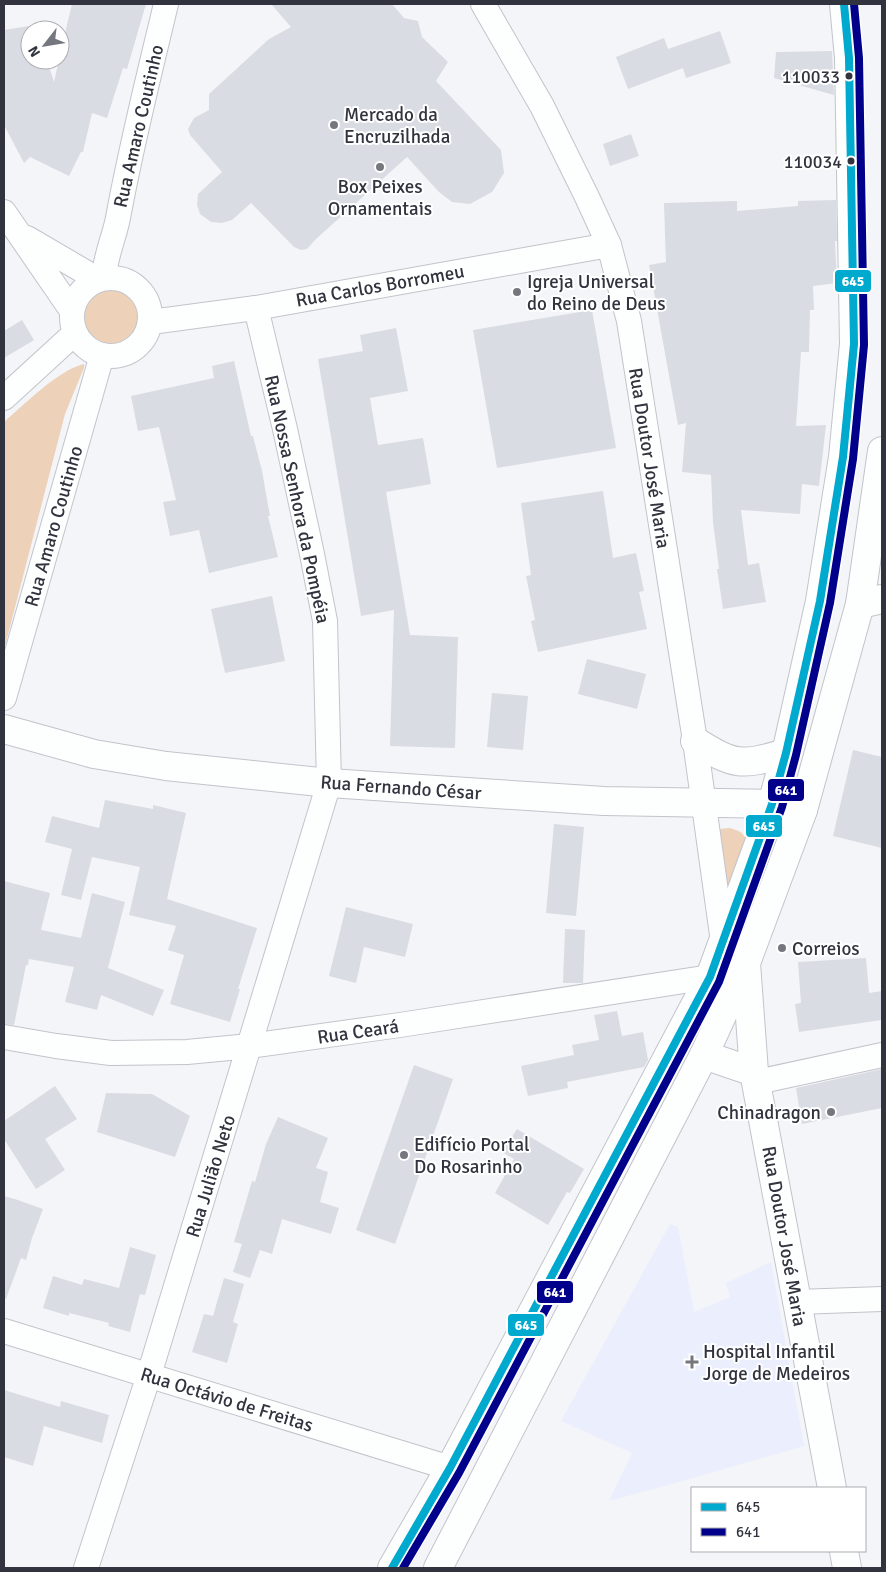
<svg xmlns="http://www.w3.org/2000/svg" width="886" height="1572" font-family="Signika,sans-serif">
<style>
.built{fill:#ebeefc}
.green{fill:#edd2b9}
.building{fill:#dadce3}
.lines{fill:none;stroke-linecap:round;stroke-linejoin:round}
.minor-casing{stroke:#c2c4cb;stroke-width:26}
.tertiary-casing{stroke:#c2c4cb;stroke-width:30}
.secondary-casing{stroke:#c2c4cb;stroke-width:30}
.primary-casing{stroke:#c2c4cb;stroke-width:30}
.minor{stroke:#fdfefe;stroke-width:24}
.tertiary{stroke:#fdfefe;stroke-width:28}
.secondary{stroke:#fdfefe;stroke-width:28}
.primary{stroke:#fdfefe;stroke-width:28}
.bus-1-casing{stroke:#fff;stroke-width:11}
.bus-2-casing{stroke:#fff;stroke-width:11}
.bus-1{stroke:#00a9ce;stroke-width:8}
.bus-2{stroke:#00008b;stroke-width:8}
.bus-dot{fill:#31333e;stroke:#fff;stroke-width:2}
.poi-dot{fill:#75777f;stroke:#fff;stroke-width:2}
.labels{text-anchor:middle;stroke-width:4;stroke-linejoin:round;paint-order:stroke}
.bus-label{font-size:18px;fill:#31333e;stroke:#fff;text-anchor:end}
.poi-label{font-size:19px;fill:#31333e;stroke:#fff;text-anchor:start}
.street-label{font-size:19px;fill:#31333e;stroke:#fff}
.line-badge{stroke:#fff;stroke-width:2}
.badge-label{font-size:14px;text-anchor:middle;font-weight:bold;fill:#fff}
</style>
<rect width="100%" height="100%" fill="#f4f5f9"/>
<path class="built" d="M670 1224 678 1227 694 1312 730 1297 726 1283 771 1262 804 1446 668 1485 609 1501 632 1453 561 1421Z"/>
<g class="green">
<circle cx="111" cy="317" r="39"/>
<path d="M84 364V368L65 414 4 650V422C24 405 58 370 84 364Z"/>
<path d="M729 828C738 830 744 832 747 842L728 900 715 832 720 829Z"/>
</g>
<g class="building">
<path d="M72 4H146L127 69 123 68 107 118 92 113 83 152H81L69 176 30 157 24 163 4 125V30L35 25 37 30H30V60H47L54 82 59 60H60V54Z"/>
<path d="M271 4H392L404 18 418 21 422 37 448 62 436 81 501 150 504 173 492 192 470 204 452 202 439 192 407 157 316 239 307 249 301 250 294 247 251 203 232 220 222 223 211 222 200 214 197 205 198 194 222 172 190 135 188 129 194 118 209 110V94L269 39 291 27Z"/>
<path d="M720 31 731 63 686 78 683 68 628 89 616 57 664 38 668 49Z"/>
<path d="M832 51 834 95 774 78 776 52Z"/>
<path d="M631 134 639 156 610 166 603 144Z"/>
<path d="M836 200 837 241H835L837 283 813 286 814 310H810L809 352H801L796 426 826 425 819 486 802 484 800 514 741 510 748 565 759 563 766 602 723 609 717 569H719L713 522 711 475 682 472 686 423 678 425 649 265 666 262 664 203 737 201V211L798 206V201Z"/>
<path d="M592 310 616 448 497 468 473 330Z"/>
<path d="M22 320 34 340 4 358V331Z"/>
<path d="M396 328 408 391 370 398 378 445 423 438 431 484 386 492 410 635 458 637 455 748 390 746 394 610 361 616 318 359 363 351 360 335Z"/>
<path d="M234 361 251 436H253L262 471 270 516H268L278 557 209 573 199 530 170 536 163 502 176 500 159 427 138 431 131 396 214 378 212 366Z"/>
<path d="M603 491 613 558 636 553 644 591 639 592 647 629 538 652 531 621 535 620 526 576 531 575 521 503Z"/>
<path d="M272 596 285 661 225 673 211 609Z"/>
<path d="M587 659 646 674 637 709 578 694Z"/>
<path d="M492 693 528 696 523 750 487 747Z"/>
<path d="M853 750 882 757V848L833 836Z"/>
<path d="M105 800 153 809V805L186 813 167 899 257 928 238 989H240L230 1022 170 1004 184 955 168 950 176 926 129 915 140 867 92 857 81 900 61 895 72 849 45 842 52 816 99 828Z"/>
<path d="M554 824 584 827 576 916 546 913Z"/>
<path d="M4 881 50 893 41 930 81 938 92 893 125 902 108 968 164 990 153 1016 101 995 97 1010 65 1002 74 967 29 959 28 965H26L14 1025 4 1024Z"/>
<path d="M346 907 413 924 405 957 364 947 356 983 329 976Z"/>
<path d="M565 929 585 930 583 983H563Z"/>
<path d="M866 958 869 993 882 991V1020L799 1032 795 1004 801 1003 798 962Z"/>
<path d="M617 1011 622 1036 643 1032 648 1060 644 1067 567 1082 568 1088 528 1096 521 1066 574 1055 572 1045 599 1040 594 1015Z"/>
<path d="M414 1065 453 1079 395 1244 356 1230Z"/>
<path d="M882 1069V1108L802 1124 796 1088Z"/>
<path d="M55 1086 77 1119 45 1139 65 1170 36 1189 4 1139V1121Z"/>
<path d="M106 1093 152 1094 190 1116 175 1157 97 1132Z"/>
<path d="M278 1117 328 1138 316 1168 328 1172 320 1202 339 1208 331 1234 282 1219 272 1254 260 1250 250 1278 233 1272 242 1244 234 1242 252 1181 255 1182 266 1144Z"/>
<path d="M517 1129 584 1169 570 1193 567 1192 548 1225 495 1193 514 1159 502 1152Z"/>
<path d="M4 1196 15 1199 43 1209 32 1238 26 1260 21 1258 6 1299 4 1298Z"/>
<path d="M130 1247 156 1255 145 1295 140 1294 130 1332 108 1326 109 1323 69 1313V1316L43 1308 53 1276 82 1285 84 1279 119 1288Z"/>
<path d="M224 1278 244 1284 233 1322 238 1324 227 1363 192 1352 204 1314 213 1316Z"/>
<path d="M4 1390 60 1407 61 1401 109 1415 102 1443 44 1426 33 1466 4 1457Z"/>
</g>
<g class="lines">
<defs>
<g id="minor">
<path d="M483 4 542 106 587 197 609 245 629 321 695 741 723 942"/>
<path d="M4 212 72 311"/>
<path d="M27 238 97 279"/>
<path d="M104 277C105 257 114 238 118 218 131 146 149 75 166 4"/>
<circle cx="111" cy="317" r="39"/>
<path d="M151 322 256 308 609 245"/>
<path d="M4 398 75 333"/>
<path d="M4 698 102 355"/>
<path d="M4 1037 56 1046 111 1053 187 1052 250 1046 400 1025 710 977"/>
<path d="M757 1082 882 1055"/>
<path d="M797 1302 882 1299"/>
<path d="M4 1331 450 1468"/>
<path d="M86 1568 149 1375 329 783 325 621 312 554 285 429 256 308"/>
</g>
<g id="tertiary">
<path d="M4 729 94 754 166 766 329 783 604 801 772 804 803 810"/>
<path d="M746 963 754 1072 832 1488"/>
<path d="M704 1055 754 1072"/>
<path d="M844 1551 847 1568"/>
</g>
<path id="secondary" d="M860 604 882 599"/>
<g id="primary">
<path d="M695 741C735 766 741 766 786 753"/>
<path d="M392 1568 450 1468 710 977 763 832 772 804 786 753 820 601 843 457 854 344 849 58 844 4"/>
<path d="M438 1568 704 1055 746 963 803 810 860 604 882 451"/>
</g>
</defs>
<use href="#minor" class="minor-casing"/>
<use href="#tertiary" class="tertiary-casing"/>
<use href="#secondary" class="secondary-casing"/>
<use href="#primary" class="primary-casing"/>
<use href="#minor" class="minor"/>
<use href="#tertiary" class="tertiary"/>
<use href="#secondary" class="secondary"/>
<use href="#primary" class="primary"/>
<defs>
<path id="bus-1" d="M392 1568 450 1468 710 977 772 804 786 753 820 601 843 457 854 344 849 58 844 4"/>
<path id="bus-2" d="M403 1568 459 1473 719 982 782 807 796 755 830 603 853 459 864 345 859 58 854 4"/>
</defs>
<use href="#bus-1" class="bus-1-casing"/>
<use href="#bus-2" class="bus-2-casing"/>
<use href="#bus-1" class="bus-1"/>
<use href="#bus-2" class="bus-2"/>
</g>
<g class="bus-dot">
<circle cx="849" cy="76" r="4.5"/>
<circle cx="851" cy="161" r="4.5"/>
</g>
<g class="poi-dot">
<circle cx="334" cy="125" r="5"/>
<circle cx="380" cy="167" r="5"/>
<circle cx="517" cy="292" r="5"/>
<circle cx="782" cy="948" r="5"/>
<circle cx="831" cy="1112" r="5"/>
<circle cx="404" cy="1155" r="5"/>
<path d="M689.5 1354.5h5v5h5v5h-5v5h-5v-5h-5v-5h5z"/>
</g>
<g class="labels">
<g class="bus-label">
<text x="840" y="83">110033</text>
<text x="842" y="168">110034</text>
</g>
<g class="poi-label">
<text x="344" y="121">Mercado da<tspan x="344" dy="22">Encruzilhada</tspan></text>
<text x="380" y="193" text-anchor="middle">Box Peixes<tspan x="380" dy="22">Ornamentais</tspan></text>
<text x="527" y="288">Igreja Universal<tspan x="527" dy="22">do Reino de Deus</tspan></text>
<text x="792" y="955">Correios</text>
<text x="821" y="1119" text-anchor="end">Chinadragon</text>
<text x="414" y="1151">Edifício Portal<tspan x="414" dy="22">Do Rosarinho</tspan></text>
<text x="703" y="1358">Hospital Infantil<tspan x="703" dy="22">Jorge de Medeiros</tspan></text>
</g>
<g class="street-label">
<text transform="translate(138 126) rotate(-77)" y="7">Rua Amaro Coutinho</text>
<text transform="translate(380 285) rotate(-10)" y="7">Rua Carlos Borromeu</text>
<text transform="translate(650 458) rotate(81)" y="7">Rua Doutor José Maria</text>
<text transform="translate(298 499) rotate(78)" y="7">Rua Nossa Senhora da Pompéia</text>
<text transform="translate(53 526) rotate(-74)" y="7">Rua Amaro Coutinho</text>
<text transform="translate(401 787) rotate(4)" y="7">Rua Fernando César</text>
<text transform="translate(358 1031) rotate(-8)" y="7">Rua Ceará</text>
<text transform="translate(210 1176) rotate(-73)" y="7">Rua Julião Neto</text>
<text transform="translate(785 1236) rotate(80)" y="7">Rua Doutor José Maria</text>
<text transform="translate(227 1399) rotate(17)" y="7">Rua Octávio de Freitas</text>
</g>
</g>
<g class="line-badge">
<rect x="834" y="269" width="38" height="24" rx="5" fill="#00a9ce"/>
<rect x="767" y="778" width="38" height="24" rx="5" fill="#00008b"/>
<rect x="745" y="814" width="38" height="24" rx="5" fill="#00a9ce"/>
<rect x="536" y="1280" width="38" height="24" rx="5" fill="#00008b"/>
<rect x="507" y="1313" width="38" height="24" rx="5" fill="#00a9ce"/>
</g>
<g class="badge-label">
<text x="853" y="286">645</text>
<text x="786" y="795">641</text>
<text x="764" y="831">645</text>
<text x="555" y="1297">641</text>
<text x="526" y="1330">645</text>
</g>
<rect width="886" height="1572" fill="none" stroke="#31333e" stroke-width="10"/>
<rect x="691" y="1487" width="175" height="65" fill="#ffffff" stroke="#adadb2"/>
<rect x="701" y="1503" width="25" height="8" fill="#00a9ce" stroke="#adadb2"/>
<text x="736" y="1512" font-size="15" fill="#31333e">645</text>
<rect x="701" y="1528" width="25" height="8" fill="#00008b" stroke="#adadb2"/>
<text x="736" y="1537" font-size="15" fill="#31333e">641</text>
<g transform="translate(45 45) rotate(239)"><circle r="24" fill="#ffffff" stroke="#adadb2"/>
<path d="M0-4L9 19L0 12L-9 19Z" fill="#75777f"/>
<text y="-8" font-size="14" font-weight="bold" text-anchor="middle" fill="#31333e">N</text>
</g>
</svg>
